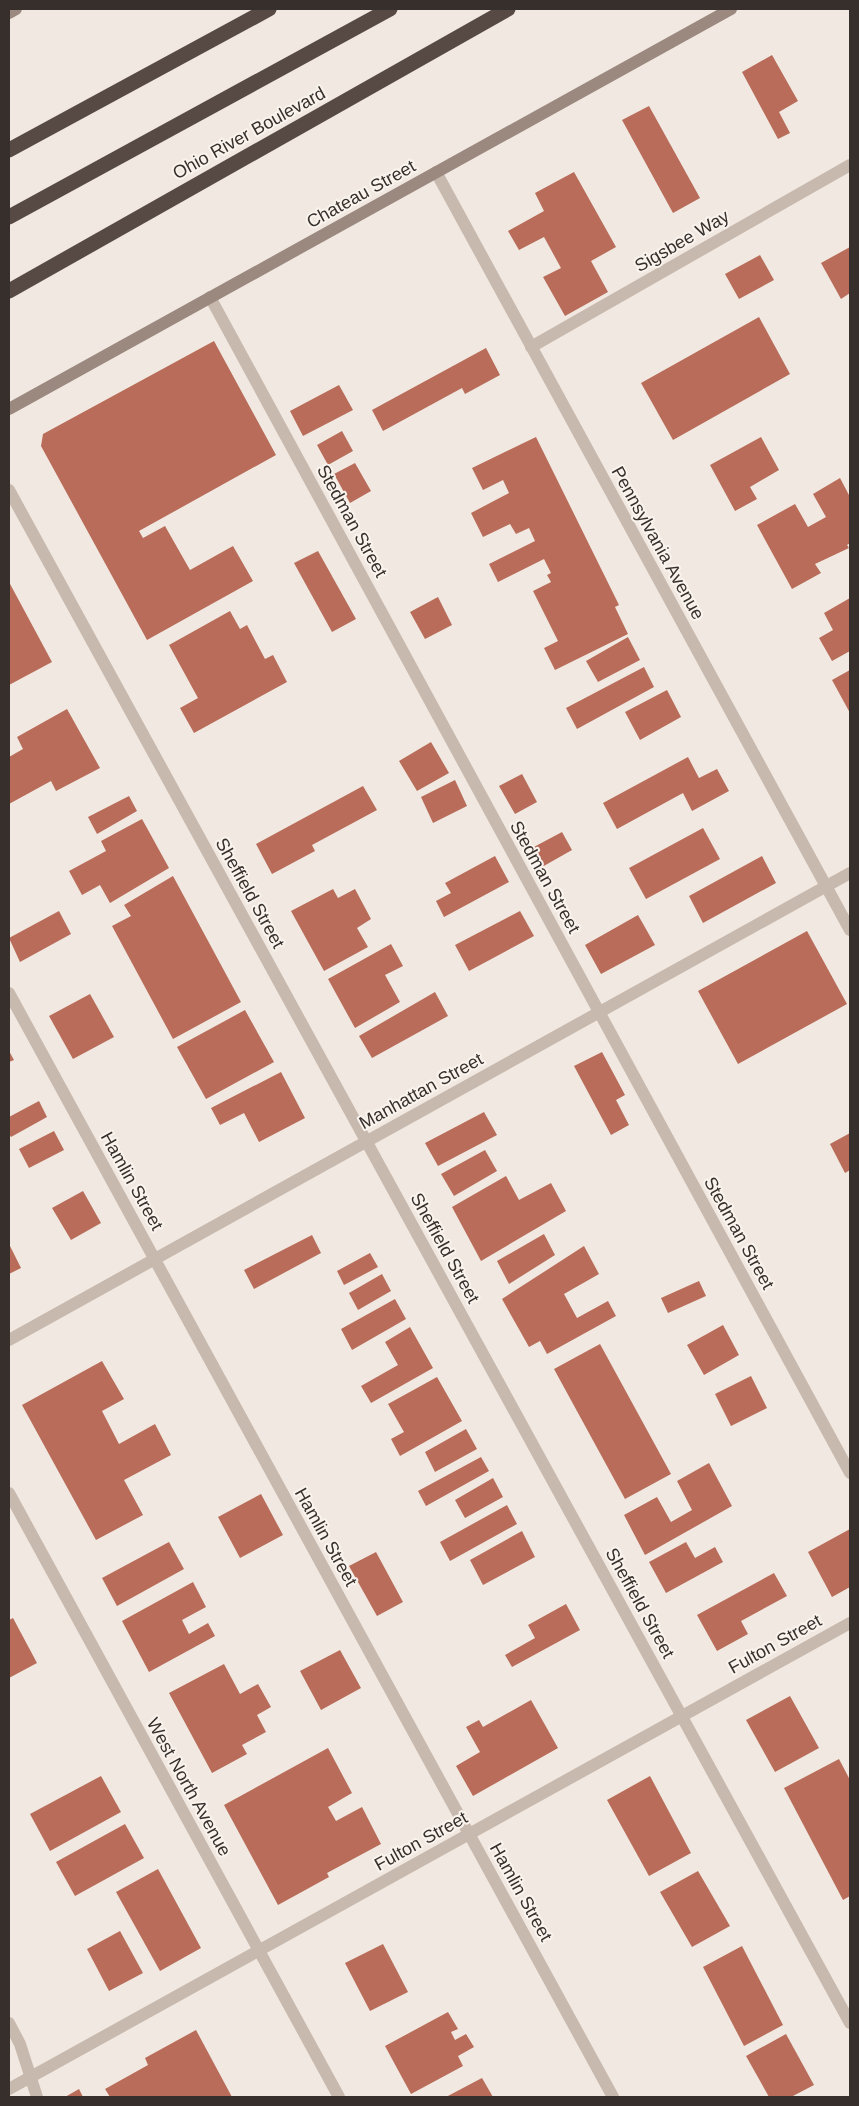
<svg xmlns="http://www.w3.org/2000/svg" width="859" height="2106" font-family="Helvetica,sans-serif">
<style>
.building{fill:#b86c59}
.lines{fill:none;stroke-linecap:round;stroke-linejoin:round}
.service{stroke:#c8b9ae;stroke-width:12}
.minor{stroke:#c8b9ae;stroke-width:12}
.tertiary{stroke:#c8b9ae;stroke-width:12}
.secondary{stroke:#9b8980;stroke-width:12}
.motorway{stroke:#574944;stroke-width:15}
.labels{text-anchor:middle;stroke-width:4;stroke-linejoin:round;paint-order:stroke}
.street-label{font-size:18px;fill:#372f2c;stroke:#f9f3ed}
</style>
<rect width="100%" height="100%" fill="#f1e9e1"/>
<g class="building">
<path d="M772 55 798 101 779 112 790 133 778 139 742 72Z"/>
<path d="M649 106 700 198 673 213 622 120Z"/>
<path d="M574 172 616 247 591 261 608 292 565 316 543 277 561 268 544 237 519 250 508 231 544 211 535 193Z"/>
<path d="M850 247V293L841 299 821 263Z"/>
<path d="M760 255 774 280 739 299 725 274Z"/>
<path d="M759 317 790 374 673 440 641 383Z"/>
<path d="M214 341 276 455 139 531 143 538 165 526 190 570 233 546 253 581 147 640 41 446 43 434Z"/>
<path d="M486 348 500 375 465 394 462 388 383 431 372 410Z"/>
<path d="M339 385 353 410 303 436 290 411Z"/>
<path d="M342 431 353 451 328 465 317 445Z"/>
<path d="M536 437 619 605 615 607 628 634 555 670 544 648 558 641 533 591 551 582 547 575 551 573 544 559 498 582 489 564 535 541 529 528 516 534 510 524 483 537 471 513 509 493 503 480 483 490 472 468Z"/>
<path d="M761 437 779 470 750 487 757 499 735 511 710 465Z"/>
<path d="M355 463 371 491 350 503 334 474Z"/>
<path d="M840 478 850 497V543L847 545 849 548 815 564 821 573 792 589 757 525 795 504 808 527 826 517 813 494Z"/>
<path d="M318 551 356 619 332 632 294 563Z"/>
<path d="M9 582 52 662 9 685Z"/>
<path d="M438 597 452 625 425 639 410 612Z"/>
<path d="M850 598V651L832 661 819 638 833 630 824 613Z"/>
<path d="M230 611 240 629 247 625 265 659 273 655 287 682 194 733 180 708 198 698 169 645Z"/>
<path d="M628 637 640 660 598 682 586 661Z"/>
<path d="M644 667 654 687 577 729 566 708Z"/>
<path d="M850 670V713L832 680Z"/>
<path d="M667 690 681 717 640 740 625 712Z"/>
<path d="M67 709 100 768 56 791 51 781 9 804V757L23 749 17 737Z"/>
<path d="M431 742 449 773 417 791 399 761Z"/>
<path d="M688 757 699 778 717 769 729 791 692 811 683 793 617 829 603 803Z"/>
<path d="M522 774 537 802 515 814 499 786Z"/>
<path d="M455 780 467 806 433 823 421 797Z"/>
<path d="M363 786 377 810 312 845 315 851 272 874 256 844Z"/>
<path d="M129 796 137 811 97 834 88 817Z"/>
<path d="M142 819 169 868 110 903 100 885 82 895 69 871 106 851 101 841Z"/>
<path d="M703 828 720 859 646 899 629 868Z"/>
<path d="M562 832 572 850 542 867 532 848Z"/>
<path d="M495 856 509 882 444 917 436 901 451 893 445 883Z"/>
<path d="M762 856 776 883 703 923 689 896Z"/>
<path d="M173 876 241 1002 173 1039 112 926 131 916 124 905Z"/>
<path d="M333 889 338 898 355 889 371 919 357 928 368 947 324 971 291 911Z"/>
<path d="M59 911 71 934 20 962 9 938Z"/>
<path d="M520 911 534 936 469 971 455 945Z"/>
<path d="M638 915 655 945 601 974 585 945Z"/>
<path d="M807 931 847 1004 738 1064 698 991Z"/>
<path d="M391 944 403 966 385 975 400 1002 355 1028 328 979Z"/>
<path d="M435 992 448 1016 372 1058 359 1036Z"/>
<path d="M90 994 114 1037 73 1059 49 1016Z"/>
<path d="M245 1010 274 1062 206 1099 177 1047Z"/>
<path d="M9 1051 14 1060 9 1062Z"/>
<path d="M602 1052 625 1095 616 1100 629 1125 611 1135 574 1066Z"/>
<path d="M281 1072 305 1118 259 1142 244 1113 220 1125 211 1108Z"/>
<path d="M39 1101 47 1117 11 1137 9 1134V1117Z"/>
<path d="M484 1112 497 1135 438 1166 425 1143Z"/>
<path d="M54 1131 64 1150 29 1168 19 1149Z"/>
<path d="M850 1133V1170L845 1173 830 1144Z"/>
<path d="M485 1150 497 1171 454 1196 441 1174Z"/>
<path d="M506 1176 519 1200 551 1183 566 1211 481 1261 452 1207Z"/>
<path d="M83 1191 101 1223 71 1240 52 1208Z"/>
<path d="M544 1234 555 1255 509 1284 497 1261Z"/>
<path d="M312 1235 321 1253 254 1289 244 1270Z"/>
<path d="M9 1244 21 1268 9 1274Z"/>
<path d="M584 1246 599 1274 564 1294 577 1318 608 1301 616 1316 547 1354 540 1341 529 1347 502 1299Z"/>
<path d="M370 1253 378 1267 344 1285 337 1271Z"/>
<path d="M382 1274 391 1291 358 1310 349 1293Z"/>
<path d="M699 1281 706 1296 668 1313 661 1298Z"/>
<path d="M395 1299 406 1319 352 1350 341 1329Z"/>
<path d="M723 1325 739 1355 704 1375 687 1345Z"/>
<path d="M410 1327 433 1368 371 1403 361 1386 398 1365 385 1342Z"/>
<path d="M600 1344 671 1474 625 1499 554 1369Z"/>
<path d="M102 1361 124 1399 102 1411 119 1444 155 1424 171 1455 124 1480 143 1515 96 1540 22 1405Z"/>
<path d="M751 1376 767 1408 731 1426 715 1394Z"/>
<path d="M437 1377 462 1421 400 1456 391 1439 404 1432 388 1404Z"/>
<path d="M466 1429 477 1449 435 1472 425 1452Z"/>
<path d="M481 1457 489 1471 426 1506 418 1491Z"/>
<path d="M709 1463 732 1506 645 1555 624 1515 657 1497 671 1522 692 1510 677 1481Z"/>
<path d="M493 1478 503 1497 465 1518 455 1500Z"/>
<path d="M261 1494 283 1535 240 1558 218 1517Z"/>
<path d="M507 1505 517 1524 450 1561 440 1542Z"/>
<path d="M850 1529V1587L832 1597 808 1552Z"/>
<path d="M522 1531 535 1557 483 1585 470 1560Z"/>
<path d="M169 1542 184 1569 117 1606 102 1578Z"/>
<path d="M686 1542 695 1558 715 1547 723 1562 666 1593 649 1562Z"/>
<path d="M376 1552 403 1602 377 1616 349 1566Z"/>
<path d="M774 1573 787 1596 741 1621 748 1634 717 1651 697 1615Z"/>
<path d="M193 1582 206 1607 182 1620 189 1634 208 1623 215 1636 149 1672 122 1621Z"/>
<path d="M566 1604 580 1630 512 1667 505 1655 535 1638 528 1625Z"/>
<path d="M13 1618 37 1663 9 1678V1620Z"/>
<path d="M340 1650 361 1688 321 1710 300 1671Z"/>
<path d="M224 1664 240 1694 258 1684 271 1707 257 1715 266 1732 242 1745 247 1754 212 1773 169 1693Z"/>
<path d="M790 1696 819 1748 775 1772 746 1720Z"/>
<path d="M531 1700 558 1748 473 1796 456 1766 480 1752 466 1727 479 1720 483 1727Z"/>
<path d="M328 1748 352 1793 328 1807 336 1821 362 1807 381 1844 327 1873 329 1877 278 1905 224 1805Z"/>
<path d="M839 1759 850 1780V1896L843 1900 784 1788Z"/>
<path d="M101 1776 121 1812 50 1851 30 1814Z"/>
<path d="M650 1776 691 1853 649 1876 607 1800Z"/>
<path d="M125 1824 144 1858 75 1896 56 1862Z"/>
<path d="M158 1869 201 1948 160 1971 116 1892Z"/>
<path d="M698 1871 730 1926 692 1947 660 1892Z"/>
<path d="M120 1931 143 1973 109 1991 87 1949Z"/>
<path d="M383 1944 408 1992 370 2011 345 1963Z"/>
<path d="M742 1946 783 2025 744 2046 703 1967Z"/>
<path d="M448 2012 458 2029 451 2032 455 2040 466 2034 474 2047 458 2056 463 2066 411 2094 385 2046Z"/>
<path d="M196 2030 232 2097H110L105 2089 148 2065 145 2058Z"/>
<path d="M786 2034 814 2085 791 2097H769L746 2056Z"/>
<path d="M482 2078 493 2097H446L480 2079Z"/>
<path d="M79 2089 83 2097H65Z"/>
</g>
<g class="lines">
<g class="service">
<path d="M210 297 850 1473"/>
<path d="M531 347 850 165"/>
<path d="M9 993 613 2097"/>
<path d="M9 2023 20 2044 37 2097"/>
</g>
<g class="minor">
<path d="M436 172 850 930"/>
<path d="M9 490 850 2023"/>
<path d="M9 1340 850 873"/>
<path d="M9 2089 850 1623"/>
</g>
<path class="tertiary" d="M9 1493 339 2097"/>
<g class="secondary">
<path d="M9 13 16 9"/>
<path d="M9 409 731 9"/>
</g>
<g class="motorway">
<path d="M9 150 269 9"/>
<path d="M9 217 390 9"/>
<path d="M9 291 508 9"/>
</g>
</g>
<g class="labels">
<g class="street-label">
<text transform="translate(249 133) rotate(-29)" y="6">Ohio River Boulevard</text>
<text transform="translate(361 194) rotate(-29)" y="6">Chateau Street</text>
<text transform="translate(682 241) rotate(-30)" y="6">Sigsbee Way</text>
<text transform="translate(352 521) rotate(61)" y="6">Stedman Street</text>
<text transform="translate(658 543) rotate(61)" y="6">Pennsylvania Avenue</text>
<text transform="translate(545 877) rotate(61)" y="6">Stedman Street</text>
<text transform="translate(250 893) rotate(61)" y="6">Sheffield Street</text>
<text transform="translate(421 1091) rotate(-29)" y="6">Manhattan Street</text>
<text transform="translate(132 1181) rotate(61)" y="6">Hamlin Street</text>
<text transform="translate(739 1233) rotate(61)" y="6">Stedman Street</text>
<text transform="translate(445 1248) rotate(61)" y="6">Sheffield Street</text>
<text transform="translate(326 1537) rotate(61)" y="6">Hamlin Street</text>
<text transform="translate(640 1603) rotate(61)" y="6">Sheffield Street</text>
<text transform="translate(775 1644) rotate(-29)" y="6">Fulton Street</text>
<text transform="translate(189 1787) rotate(61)" y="6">West North Avenue</text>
<text transform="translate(421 1841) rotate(-29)" y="6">Fulton Street</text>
<text transform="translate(521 1892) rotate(61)" y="6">Hamlin Street</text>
</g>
</g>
<rect width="859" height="2106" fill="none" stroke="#372f2c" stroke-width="20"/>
</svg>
